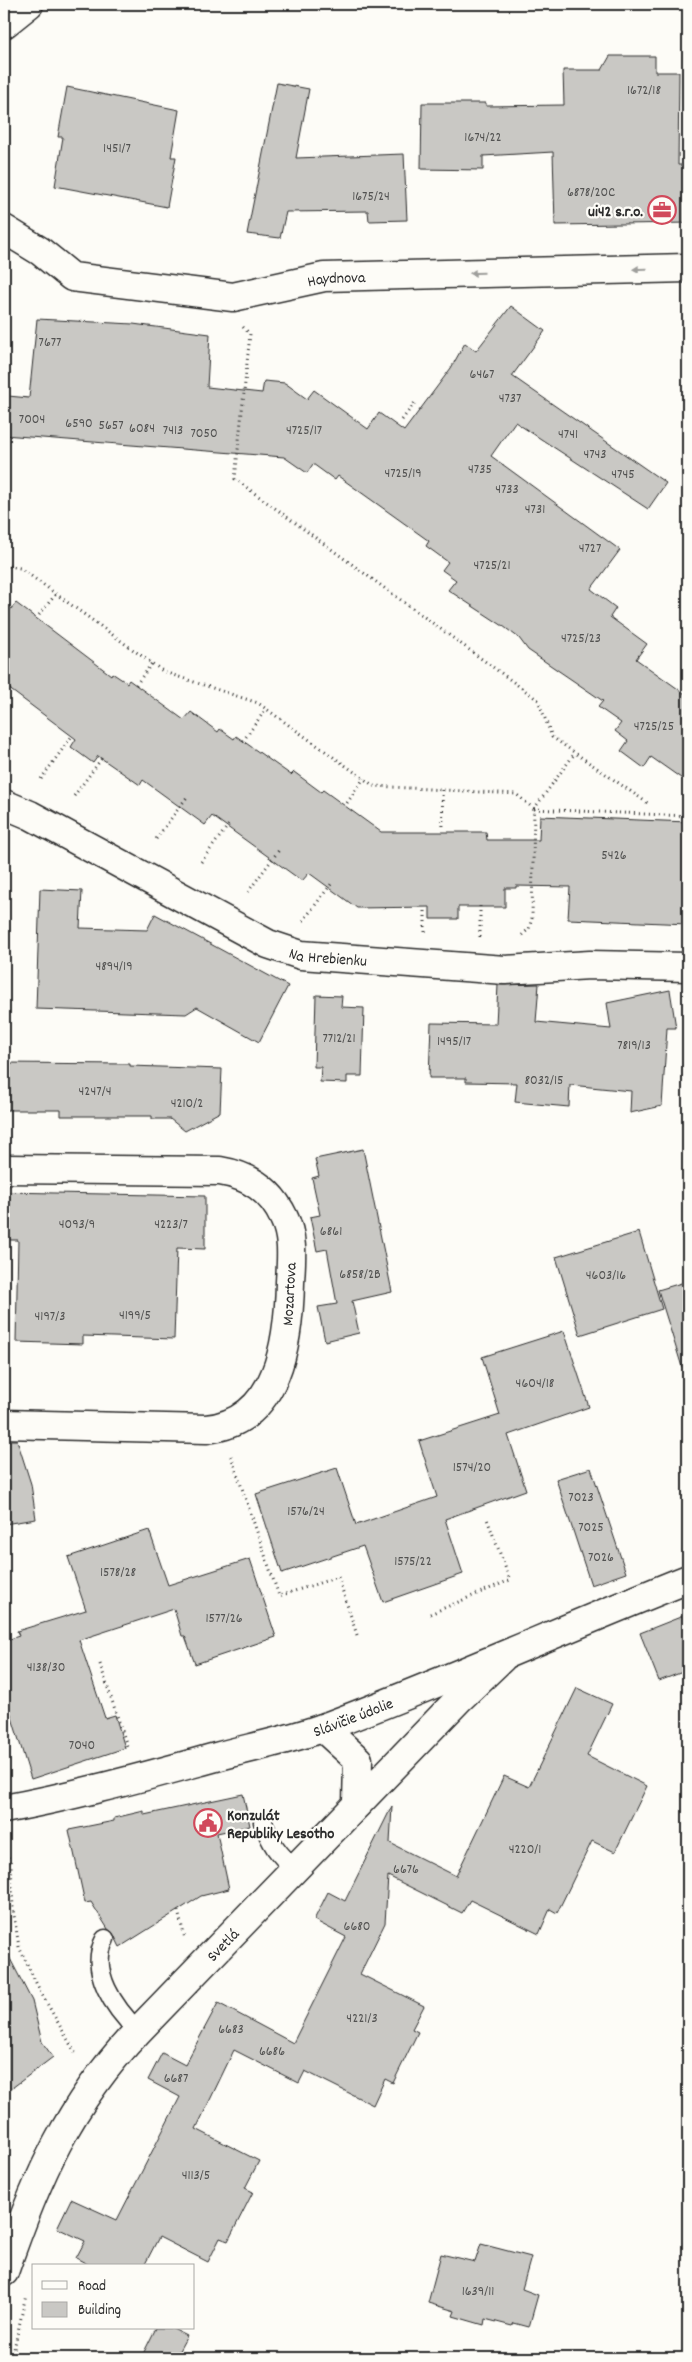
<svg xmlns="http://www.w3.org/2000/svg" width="692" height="2362" font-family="Dekko,sans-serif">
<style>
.building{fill:#c9c8c4;stroke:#2b2b2b}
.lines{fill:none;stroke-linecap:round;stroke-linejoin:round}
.lane-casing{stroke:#2b2b2b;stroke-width:21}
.street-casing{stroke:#2b2b2b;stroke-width:31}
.path{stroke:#2b2b2b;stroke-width:3;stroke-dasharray:1 4;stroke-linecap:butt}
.lane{stroke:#fdfcf7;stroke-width:18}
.street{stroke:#fdfcf7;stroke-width:28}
.oneway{fill:#9e9e9b}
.labels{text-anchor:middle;stroke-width:4.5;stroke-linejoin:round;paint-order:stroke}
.number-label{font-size:14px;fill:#525251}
.poi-label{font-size:16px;font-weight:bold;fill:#2b2b2b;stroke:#fdfcf7;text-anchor:end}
.street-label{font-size:16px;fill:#2b2b2b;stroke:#fdfcf7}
</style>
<rect width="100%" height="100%" fill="#fdfcf7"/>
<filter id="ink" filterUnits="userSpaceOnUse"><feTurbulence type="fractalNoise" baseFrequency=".02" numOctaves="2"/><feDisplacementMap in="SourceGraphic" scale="10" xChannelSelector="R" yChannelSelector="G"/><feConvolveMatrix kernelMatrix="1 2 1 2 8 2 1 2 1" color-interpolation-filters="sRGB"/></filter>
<g filter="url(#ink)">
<g class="building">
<path d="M610 56H655V72H679L678 165H688V223L555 225 553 152 483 156V170L421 169 422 103H486V106L564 105 563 70H602Z"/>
<path d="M277 83 309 89 296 158 404 154 407 220 369 221 368 211 286 212 280 238 247 234Z"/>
<path d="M67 87 179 110 171 157H176L167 207 55 186 63 137H58Z"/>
<path d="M511 306 545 331 512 376 666 483 648 509 515 422 491 456 620 550 591 589 616 608 610 617 647 644 636 659 688 696V783L651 757 644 768 621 751 628 741 615 731 621 723 598 707 603 701 528 650 519 638 503 626 448 590 456 580 442 570 448 562 426 546 429 541 338 476 335 480 313 464 307 473 284 457 4 435 8 396 29 398 37 319 133 324 210 334 207 387 262 393 264 381 285 383 307 399 314 390 368 429 379 413 404 431 451 368 465 343 476 351Z"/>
<path d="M16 603 111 675 112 673 127 683 129 680 184 720 191 712 218 732 220 729 234 739 236 736 291 775 294 772 321 792 323 790 381 832H486L487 840H539L540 816 688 822V924L568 919 570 887 516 886V888H505V907H458V919H430V907L357 908 309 873 302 881 212 816 205 825 143 780 140 785 98 756 93 763 71 747 76 739 4 685V617Z"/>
<path d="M40 889 82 891 80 928 147 930 155 914 288 986 259 1042 197 1007 186 1014 36 1009Z"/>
<path d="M539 984 536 1022 611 1029 607 1003 670 990 676 1028H667L662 1106 630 1113 631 1091 570 1085 569 1107 515 1102 517 1083 466 1082V1078H429L431 1023 496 1024 498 985Z"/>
<path d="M316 995 342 996 341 1007 364 1008 362 1076H347V1083L320 1082 321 1067H314Z"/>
<path d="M4 1063 130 1064V1066L222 1069 220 1112 185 1131 170 1119H152V1116H61V1110H4Z"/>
<path d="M363 1149 392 1292 352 1301 359 1333 325 1341 318 1307 337 1304 327 1249 317 1251 310 1217 320 1215 312 1178 319 1176 315 1159Z"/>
<path d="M4 1192 205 1196V1249L177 1248 174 1339 83 1336V1344L16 1342 18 1240H4Z"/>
<path d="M639 1232 662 1309 580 1335 556 1257Z"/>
<path d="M688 1281V1366L682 1367 658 1290Z"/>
<path d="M564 1331 589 1407 508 1435 526 1490 445 1519 463 1574 383 1602 363 1546 282 1573 256 1494 337 1468 356 1525 437 1497 419 1441 500 1415 482 1357Z"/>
<path d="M4 1440H17L31 1484 36 1519 4 1524Z"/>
<path d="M591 1468 626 1573 591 1585 556 1479Z"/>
<path d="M149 1530 168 1585 250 1559 276 1637 195 1664 185 1636H182L174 1609 79 1640 105 1718 115 1715 125 1748 31 1779 4 1692V1641L19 1636 17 1631 86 1610 68 1557Z"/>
<path d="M688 1614V1670L659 1681 640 1633Z"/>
<path d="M577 1688 612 1704 587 1756 647 1786 615 1852 592 1841 557 1913 550 1909 539 1934 470 1900 462 1913 388 1876 385 1923 360 1974 424 2006 412 2029 418 2032 393 2083 385 2079 373 2105 305 2071 299 2083 234 2050 196 2129 259 2161 245 2188 253 2192 228 2241 220 2238 208 2262 159 2237 144 2266H91L76 2258 85 2241 57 2228 71 2199 117 2220 180 2097 148 2080 162 2053 185 2065 218 2003 293 2043 346 1937 314 1920 328 1892 345 1901 392 1806 390 1843 456 1876 504 1776 529 1787Z"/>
<path d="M243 1794 250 1826 217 1833 229 1889 201 1896 120 1947 113 1933 108 1929 91 1902 85 1903 69 1830 114 1821V1818L144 1811V1815Z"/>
<path d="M4 1947 32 2001 42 2042 53 2057 4 2094Z"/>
<path d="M481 2244 531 2257 522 2289 538 2295 529 2327 514 2323 512 2326 485 2319 484 2325 453 2316 455 2311 428 2303 441 2254 475 2262Z"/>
<path d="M156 2328H171L187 2336 175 2358H141Z"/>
</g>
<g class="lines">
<defs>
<g id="lane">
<path d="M263 1822C271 1844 278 1854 295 1869"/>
<path d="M105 1939C88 1971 115 2009 138 2031"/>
</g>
<g id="street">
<path d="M4 24 29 4"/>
<path id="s1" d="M4 229 40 251 72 277 233 297 324 277 688 268"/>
<path id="s2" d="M4 804 30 815 268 944 301 955 505 970 590 965 688 967"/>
<path d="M4 1169 220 1171C250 1176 271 1190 284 1218 294 1238 291 1261 290 1282 289 1340 279 1422 206 1429L4 1424"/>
<path d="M323 1728 358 1760 357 1804"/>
<path id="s3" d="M4 1809C75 1796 146 1776 216 1757 252 1747 290 1740 325 1727 448 1681 567 1627 688 1579"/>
<path id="s4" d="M4 2272C36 2179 69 2103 138 2031L460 1698 502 1658"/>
</g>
</defs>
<use href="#lane" class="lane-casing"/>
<use href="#street" class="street-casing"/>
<g class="path">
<path d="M243 327 250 334 235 479 538 700 552 737 649 804"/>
<path d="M402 420 416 401"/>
<path d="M4 565 20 568 164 672 258 703 374 786 516 794 534 809 532 918 529 929 521 936"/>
<path d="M39 615 56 594"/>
<path d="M136 685 152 663"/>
<path d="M4 698 12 686"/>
<path d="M243 741 266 709"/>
<path d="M41 779 72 736"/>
<path d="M442 790 443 829"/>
<path d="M74 796 102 758"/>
<path d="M347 803 364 778"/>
<path d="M534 809 688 816"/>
<path d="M534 809 575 753"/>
<path d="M156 839 187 797"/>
<path d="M201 862 230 823"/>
<path d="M248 892 279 850"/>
<path d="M303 921 332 883"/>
<path d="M425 932V907"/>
<path d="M480 937V902"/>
<path d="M231 1456 279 1596 338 1577 358 1638"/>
<path d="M430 1614 510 1580 487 1519"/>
<path d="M100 1664 128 1749"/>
<path d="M4 1848 11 1863 13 1909 19 1947 40 1991 77 2056"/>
<path d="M178 1911 185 1939"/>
<path d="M12 2358 26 2295"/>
</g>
<use href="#lane" class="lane"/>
<use href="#street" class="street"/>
</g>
<defs><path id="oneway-solid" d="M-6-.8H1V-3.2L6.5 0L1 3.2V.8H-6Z" transform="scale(1.25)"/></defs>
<g class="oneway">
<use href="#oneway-solid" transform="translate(640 269) rotate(179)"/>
<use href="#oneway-solid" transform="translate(477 273) rotate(179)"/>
</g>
</g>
<defs>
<symbol id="office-ring" viewBox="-11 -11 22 22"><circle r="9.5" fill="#fdfcf7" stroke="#d1495b" stroke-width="1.5"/><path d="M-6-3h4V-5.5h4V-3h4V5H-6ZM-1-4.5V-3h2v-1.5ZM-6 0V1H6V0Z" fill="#d1495b"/></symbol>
<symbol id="civic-ring" viewBox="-11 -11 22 22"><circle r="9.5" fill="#fdfcf7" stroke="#d1495b" stroke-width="1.5"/><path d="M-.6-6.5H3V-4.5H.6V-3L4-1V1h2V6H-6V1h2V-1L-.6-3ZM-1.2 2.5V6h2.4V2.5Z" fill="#d1495b"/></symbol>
</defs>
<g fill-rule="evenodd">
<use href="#office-ring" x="646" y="194" width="32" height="32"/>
<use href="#civic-ring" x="192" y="1807" width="32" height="32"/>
</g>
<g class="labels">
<g class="number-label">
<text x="644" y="94">1672/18</text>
<text x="483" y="141">1674/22</text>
<text x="117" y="152">1451/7</text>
<text x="591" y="196">6878/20C</text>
<text x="371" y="200">1675/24</text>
<text x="50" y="346">7677</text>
<text x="482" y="378">6467</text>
<text x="510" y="402">4737</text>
<text x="32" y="423">7004</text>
<text x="79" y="427">6590</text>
<text x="111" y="429">5657</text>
<text x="142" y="432">6084</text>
<text x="173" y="434">7413</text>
<text x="304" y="434">4725/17</text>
<text x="204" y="437">7050</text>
<text x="568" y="438">4741</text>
<text x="595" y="458">4743</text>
<text x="480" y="473">4735</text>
<text x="403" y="477">4725/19</text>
<text x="623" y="478">4745</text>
<text x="507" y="493">4733</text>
<text x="535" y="513">4731</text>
<text x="590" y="552">4727</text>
<text x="492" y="569">4725/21</text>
<text x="581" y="642">4725/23</text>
<text x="654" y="730">4725/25</text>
<text x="614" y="859">5426</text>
<text x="114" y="970">4894/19</text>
<text x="339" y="1042">7712/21</text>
<text x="454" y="1045">1495/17</text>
<text x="634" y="1049">7819/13</text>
<text x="544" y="1084">8032/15</text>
<text x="95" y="1095">4247/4</text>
<text x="187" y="1107">4210/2</text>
<text x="77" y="1228">4093/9</text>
<text x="171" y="1228">4223/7</text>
<text x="331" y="1235">6861</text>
<text x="360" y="1278">6858/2B</text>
<text x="606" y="1279">4603/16</text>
<text x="135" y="1319">4199/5</text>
<text x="50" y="1320">4197/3</text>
<text x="535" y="1387">4604/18</text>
<text x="472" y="1471">1574/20</text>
<text x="581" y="1501">7023</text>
<text x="306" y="1515">1576/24</text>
<text x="591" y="1531">7025</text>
<text x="601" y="1561">7026</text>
<text x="413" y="1565">1575/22</text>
<text x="118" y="1576">1578/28</text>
<text x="224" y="1622">1577/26</text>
<text x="46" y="1671">4138/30</text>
<text x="82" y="1749">7040</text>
<text x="525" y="1853">4220/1</text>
<text x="406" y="1873">6676</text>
<text x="357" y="1930">6680</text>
<text x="362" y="2022">4221/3</text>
<text x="231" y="2033">6683</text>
<text x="272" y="2055">6686</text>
<text x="176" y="2082">6687</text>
<text x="196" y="2179">4113/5</text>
<text x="478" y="2295">1639/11</text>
</g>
<g class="poi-label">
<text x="643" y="216">ui42 s.r.o.</text>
<text x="227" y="1820" text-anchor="start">Konzulát<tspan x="227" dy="18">Republiky Lesotho</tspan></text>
</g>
<g class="street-label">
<text dy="6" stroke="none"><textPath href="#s1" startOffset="351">Haydnova</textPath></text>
<text dy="6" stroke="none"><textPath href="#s2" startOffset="361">Na Hrebienku</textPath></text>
<text transform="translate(288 1294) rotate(-87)" y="6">Mozartova</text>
<text dy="6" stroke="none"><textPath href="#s3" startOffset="361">Slávičie údolie</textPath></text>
<text dy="6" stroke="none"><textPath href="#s4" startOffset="399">Svetlá</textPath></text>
</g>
</g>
<rect width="692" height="2362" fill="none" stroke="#fdfcf7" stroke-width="20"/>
<rect x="10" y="10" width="672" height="2342" fill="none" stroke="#2b2b2b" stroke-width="2" filter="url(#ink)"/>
<rect x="32" y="2264" width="162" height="65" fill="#fdfcf7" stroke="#a9a8a5"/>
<rect x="42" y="2281" width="25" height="8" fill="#fdfcf7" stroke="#a9a8a5"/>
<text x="78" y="2290" font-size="15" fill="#2b2b2b">Road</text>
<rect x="42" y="2302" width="25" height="15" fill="#c9c8c4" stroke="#a9a8a5"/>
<text x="78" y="2314" font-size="15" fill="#2b2b2b">Building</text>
</svg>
